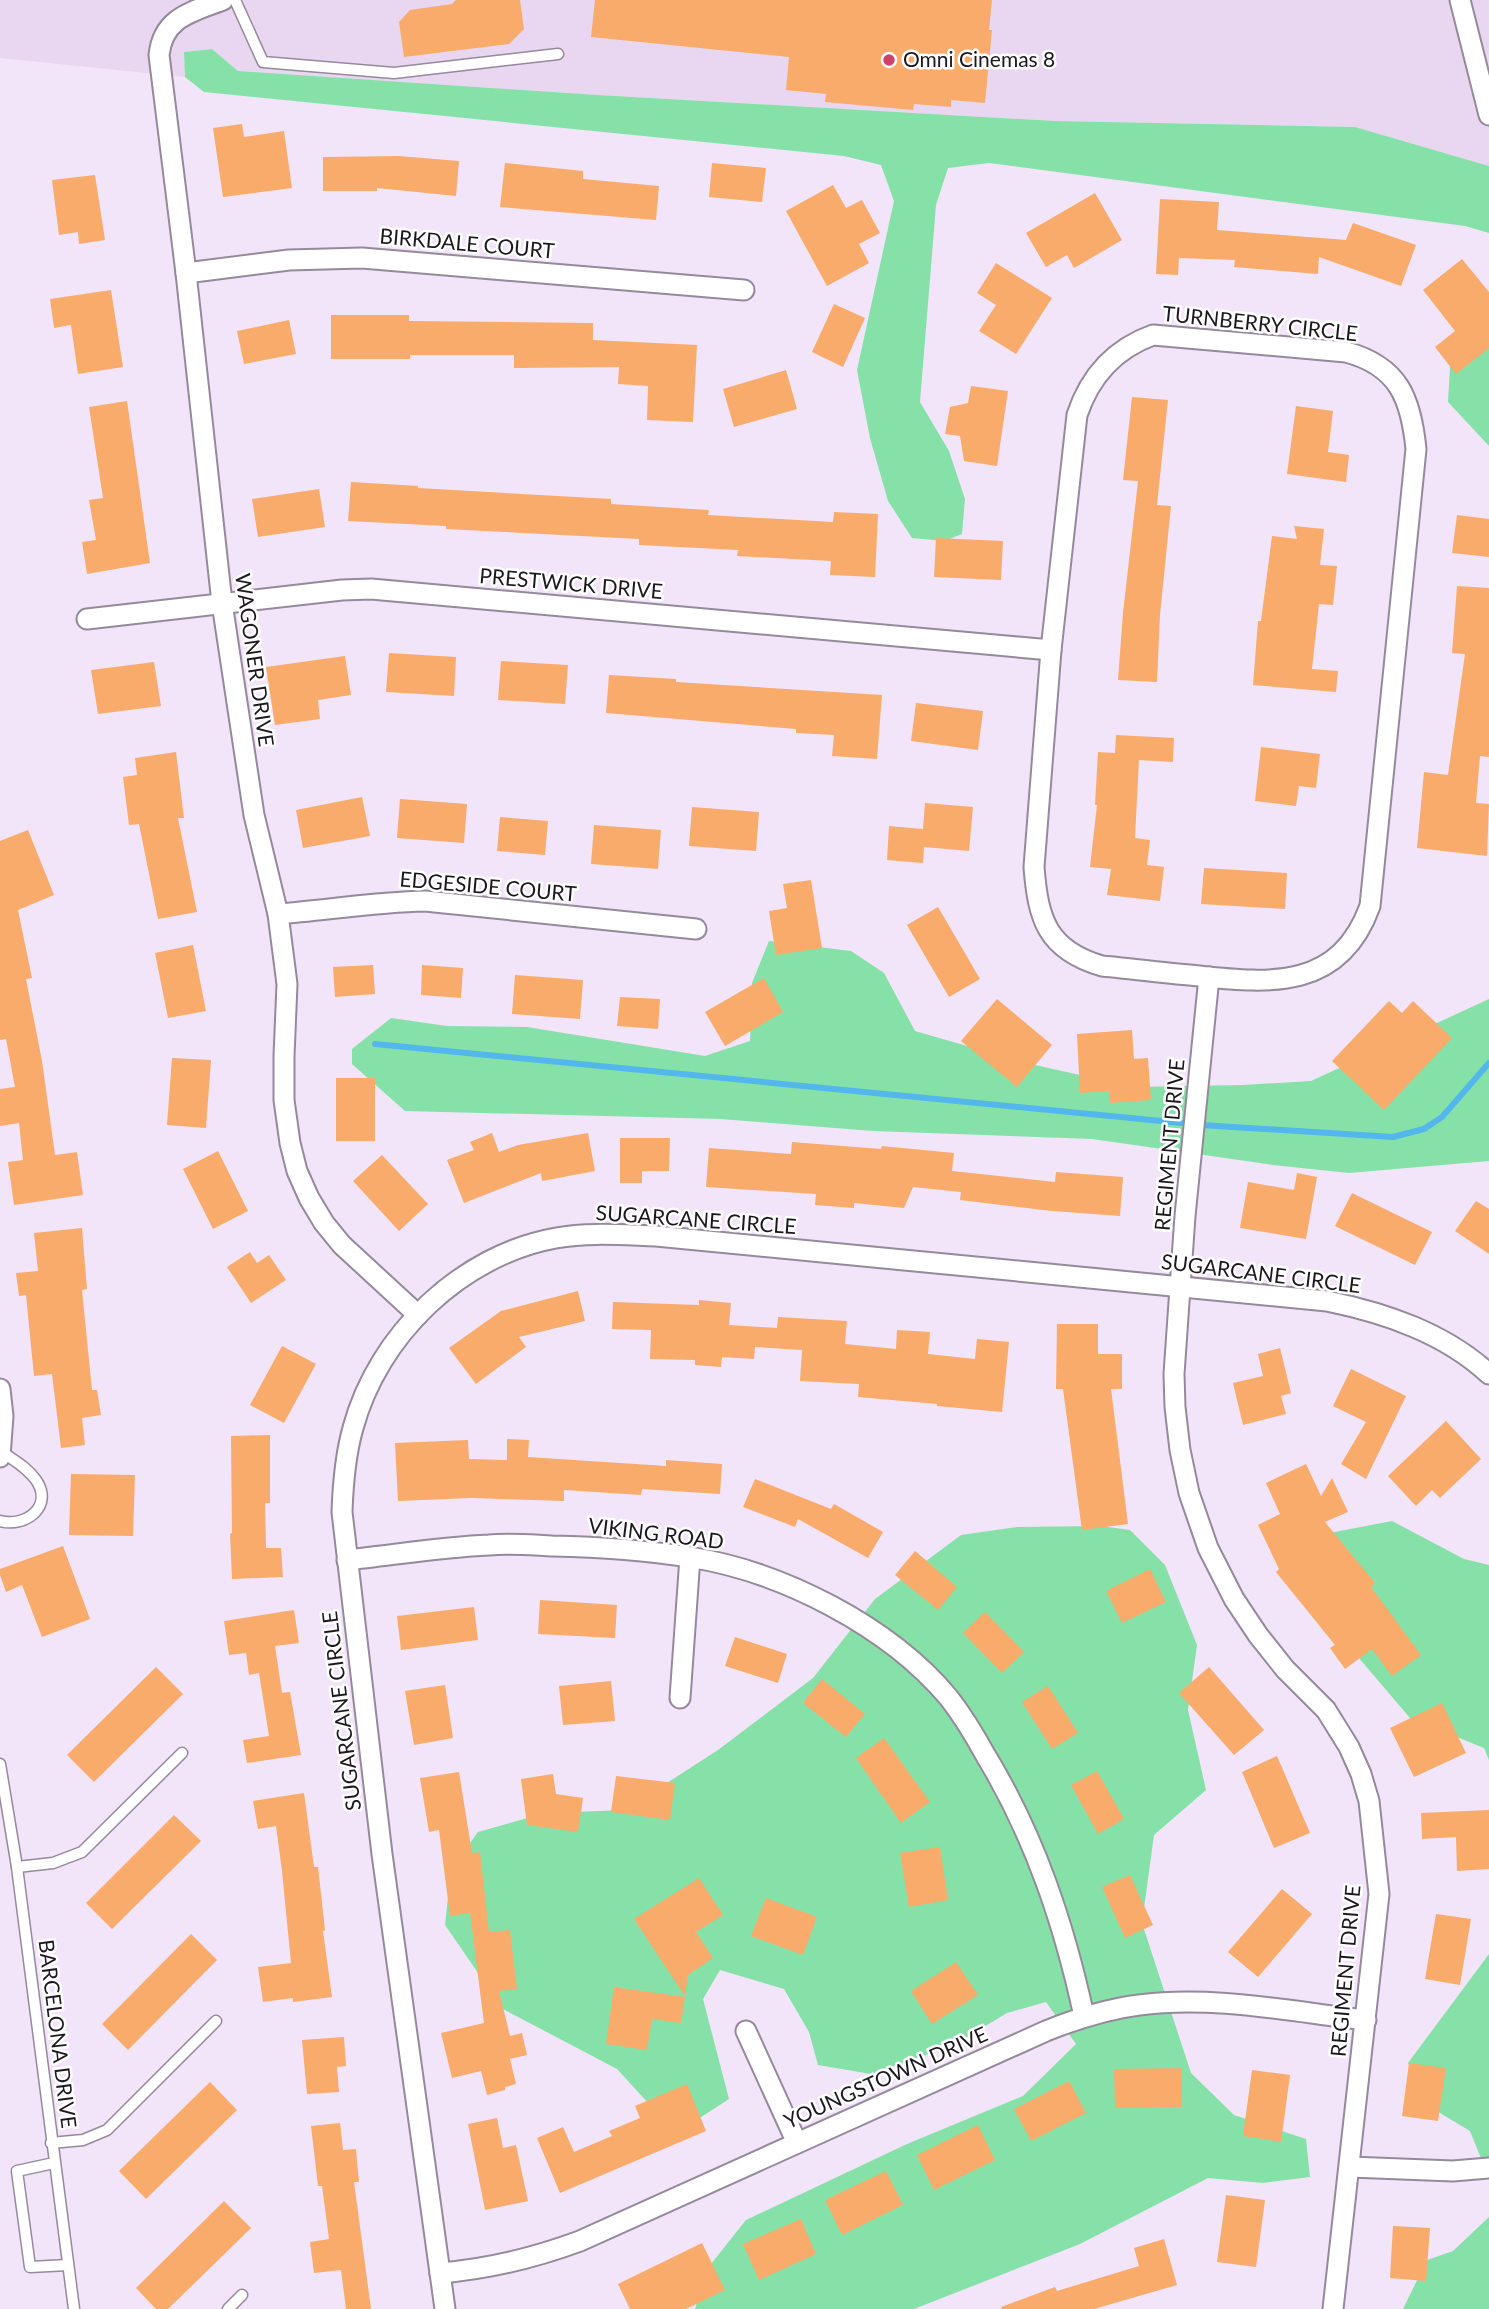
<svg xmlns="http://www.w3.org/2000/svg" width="1489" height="2309" font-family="Lato,sans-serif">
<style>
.built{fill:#e9d7f2}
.green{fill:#86e1a8}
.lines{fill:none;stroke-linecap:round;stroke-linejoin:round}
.stream{stroke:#53b6ec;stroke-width:6}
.building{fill:#f8ab6b}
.service-casing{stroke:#95899c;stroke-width:13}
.minor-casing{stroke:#95899c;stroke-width:23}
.service{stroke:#fff;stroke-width:10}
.minor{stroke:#fff;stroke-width:19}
.poi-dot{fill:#cf416d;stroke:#fff;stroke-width:2.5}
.labels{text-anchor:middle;stroke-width:5;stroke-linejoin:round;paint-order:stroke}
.poi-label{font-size:21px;fill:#1c171e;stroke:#fff;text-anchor:start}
.street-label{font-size:21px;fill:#1c171e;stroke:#fff}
</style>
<rect width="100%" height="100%" fill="#f2e4f9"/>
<path class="built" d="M0 0H1489V166L1355 127 1055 121 598 95 238 71 212 49 184 52 185 77 0 58Z"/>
<g class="green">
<path d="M212 49 238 71 598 95 1055 121 1355 127 1489 166V233L1465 226 989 163 948 168 936 205 920 402 949 451 965 499 962 534 944 541 912 538 888 501 870 438 857 370 894 201 881 165 844 156 204 92 185 77 184 52Z"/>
<path d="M1489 313V446L1448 402 1451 350Z"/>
<path d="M769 941 851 951 884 973 915 1031 1026 1063 1134 1087 1242 1085 1311 1081 1489 999V1161L1349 1173 1273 1165 1092 1139 873 1131 721 1119 405 1111 352 1064V1049L391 1018 447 1026 527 1027 705 1056 750 1041 752 983Z"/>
<path d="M1392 1521 1464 1559 1489 1565V1760L1484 1748 1410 1718 1290 1577 1314 1536Z"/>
<path d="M1101 1526 1130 1530 1165 1565 1197 1645 1188 1710 1206 1790 1154 1835 1142 1923 1191 2073 1234 2115 1306 2139 1310 2177 1263 2183 1208 2178 1080 2244 914 2309H695L707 2269 746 2220 907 2144 1023 2096 1076 2044 1046 2002 1007 2013 952 2046 871 2074 818 2065 809 2032 784 1989 720 1970 703 1999 729 2099 695 2121 650 2105 617 2069 503 2009 445 1925 451 1869 478 1832 545 1813 625 1810 718 1750 813 1678 875 1599 961 1535 1017 1527Z"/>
<path d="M1489 1954V2178L1470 2131 1425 2104 1408 2063Z"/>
<path d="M1489 2217V2309H1403L1427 2260 1453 2251Z"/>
</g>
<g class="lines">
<path class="stream" d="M375 1044 1202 1125 1393 1137 1424 1129 1442 1117 1489 1063"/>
</g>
<g class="building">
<path d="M456 0H520L524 29 509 44 404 57 399 22 410 10 452 4Z"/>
<path d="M595 0H992L989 30H992L985 103 951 100V107L914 104 913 110 825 102 826 94 786 90 789 57 591 37Z"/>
<path d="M242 124 244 137 284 131 292 188 223 197 213 128Z"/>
<path d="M399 156 459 161 456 196 377 188V191H323V157Z"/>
<path d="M505 163 583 171V179L659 186 656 220 500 207Z"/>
<path d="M712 163 766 168 762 202 709 197Z"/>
<path d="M95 175 105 240 79 244 78 232 59 235 52 180Z"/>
<path d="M833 185 846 208 862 200 880 233 859 244 869 263 827 286 786 211Z"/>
<path d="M1095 193 1122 240 1074 268 1067 255 1046 267 1026 233Z"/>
<path d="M1160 199 1219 202 1217 230 1346 240 1353 223 1416 245 1401 286 1319 257 1318 274 1234 267 1235 260 1179 258 1178 275 1156 274Z"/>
<path d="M1462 259 1489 292V348L1456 374 1435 347 1455 331 1423 290Z"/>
<path d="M996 263 1052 298 1016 354 979 331 996 305 977 293Z"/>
<path d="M111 290 123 367 78 374 71 325 54 328 50 299Z"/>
<path d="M834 304 865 318 843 367 812 352Z"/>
<path d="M331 315H409V321L593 323V340L697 345 693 422 647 420 648 386 618 384 619 367 514 368V355H410V359H331Z"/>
<path d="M289 320 296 354 244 364 237 331Z"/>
<path d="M786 370 797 409 734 427 723 389Z"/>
<path d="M971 386 1008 391 997 466 964 461 960 436 945 434 950 407 968 403Z"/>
<path d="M1132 397 1168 400 1157 505 1171 506 1160 615 1157 682 1118 680 1123 613 1138 481 1123 480Z"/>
<path d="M127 401 150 563 87 574 82 542 96 540 89 500 103 498 89 407Z"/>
<path d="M1296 406 1333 411 1328 452 1349 455 1346 482 1287 474Z"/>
<path d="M351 482 418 486V488L611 499V504L709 510 708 515 833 522 834 512 878 514 875 577 830 575 831 561 737 556 738 550 639 545V539L446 529V526L348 521Z"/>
<path d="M319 489 325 527 258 537 252 499Z"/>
<path d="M1457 515 1489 519V557L1452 553Z"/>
<path d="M1294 526 1324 529 1320 565 1337 566 1333 605 1319 604 1312 669 1338 671 1336 692 1253 685 1258 621H1261L1272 536 1297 539Z"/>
<path d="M936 538 1003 541 1001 580 934 577Z"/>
<path d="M1457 586 1489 588V757L1480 756 1476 803 1489 804 1487 856 1417 848 1424 772 1448 775 1465 654 1452 653Z"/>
<path d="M389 653 456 657 454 696 386 692Z"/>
<path d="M345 656 351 695 318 700 320 719 275 725 266 667Z"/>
<path d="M501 661 568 665 565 704 498 700Z"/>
<path d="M154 662 161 706 98 714 91 670Z"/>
<path d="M609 675 676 679V682L882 695 877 759 832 756 834 735 796 733V729L606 713Z"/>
<path d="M916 703 983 711 978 750 911 741Z"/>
<path d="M1116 735 1174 738 1173 762 1139 760 1135 838 1150 840 1147 865 1164 867 1160 901 1107 895 1111 869 1090 867 1097 805H1095L1098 752 1115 753Z"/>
<path d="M1261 747 1320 754 1316 788 1299 786 1296 806 1255 801Z"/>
<path d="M176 752 184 818H178L197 912 158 919 139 824 129 825 123 777 137 775 135 758Z"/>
<path d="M362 797 370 836 303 848 296 810Z"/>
<path d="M400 799 467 804 464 843 397 838Z"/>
<path d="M925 803 973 807 969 851 924 847 923 863 887 860 889 826 923 829Z"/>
<path d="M692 807 759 812 756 851 689 846Z"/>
<path d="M500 817 548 821 545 855 497 851Z"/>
<path d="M594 825 661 830 658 869 591 864Z"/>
<path d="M28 830 54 895 18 910 32 978 26 979 42 1061 55 1155 77 1152 83 1195 14 1205 8 1162 23 1160 19 1123 0 1126V1089L15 1087 6 1039 0 1040V841Z"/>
<path d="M1204 868 1287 873 1285 909 1201 904Z"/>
<path d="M811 880 822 948 776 955 769 911 787 908 783 884Z"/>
<path d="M938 907 980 979 949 997 907 925Z"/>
<path d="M193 945 206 1011 168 1018 155 953Z"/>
<path d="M373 965 375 994 335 997 333 967Z"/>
<path d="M422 965 463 968 461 998 421 995Z"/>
<path d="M515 975 583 980 580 1019 512 1014Z"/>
<path d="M764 978 783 1012 725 1046 705 1012Z"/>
<path d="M620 997 660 999 658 1029 617 1026Z"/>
<path d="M997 999 1052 1045 1017 1087 961 1041Z"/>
<path d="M1389 1001 1402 1013 1413 1001 1452 1038 1384 1110 1332 1061Z"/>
<path d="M1132 1030 1134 1059 1148 1058 1151 1100 1110 1103 1109 1091 1080 1093 1077 1034Z"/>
<path d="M172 1058 211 1060 206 1128 167 1125Z"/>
<rect x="336" y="1078" width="39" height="63"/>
<path d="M492 1133 499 1152 518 1145 588 1133 595 1171 542 1181 541 1173 464 1203 447 1160 474 1150 470 1142Z"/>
<path d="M620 1138H670L669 1171H642V1183H620Z"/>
<path d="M792 1142 881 1149 882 1146 954 1153 952 1171 1055 1182 1056 1172 1123 1177 1120 1216 1052 1211 960 1200 961 1192 913 1187 904 1208 854 1203V1208L815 1205 816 1194 706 1187 709 1148 791 1154Z"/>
<path d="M218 1151 248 1211 213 1229 183 1169Z"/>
<path d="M382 1155 428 1204 399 1231 353 1181Z"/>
<path d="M1297 1173 1317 1177 1306 1239 1240 1228 1248 1182 1294 1190Z"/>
<path d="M1352 1193 1432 1232 1415 1265 1335 1226Z"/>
<path d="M1476 1201 1489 1209V1254L1455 1231Z"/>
<path d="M82 1228 87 1289 82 1290 92 1390H97L101 1415 82 1418 85 1445 61 1448 52 1374 34 1376 26 1295 19 1296 16 1273 38 1271 34 1233Z"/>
<path d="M250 1252 257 1263 269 1255 286 1280 251 1303 227 1267Z"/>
<path d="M578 1291 585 1321 519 1337 526 1347 476 1384 449 1348 501 1311Z"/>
<path d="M699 1300 731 1303 729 1325 777 1328 778 1317 847 1321 845 1344 896 1349 897 1330 930 1332 928 1354 975 1359 977 1339 1009 1342 1002 1412 937 1406V1404L858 1397 859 1384 800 1381 802 1350 755 1347 754 1359 722 1357 721 1367 695 1365V1360L650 1359 651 1330 612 1329 613 1302 699 1305Z"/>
<path d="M1057 1324H1098V1354H1122V1389H1111L1128 1524 1082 1530 1063 1389H1056Z"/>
<path d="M282 1346 316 1364 284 1423 250 1405Z"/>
<path d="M1280 1348 1291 1393 1281 1396 1286 1414 1243 1425 1233 1383 1263 1376 1258 1354Z"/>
<path d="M1351 1369 1406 1396 1366 1479 1341 1464 1366 1422 1333 1406Z"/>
<path d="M1446 1421 1481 1459 1440 1498 1432 1490 1416 1506 1388 1476Z"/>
<path d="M270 1435V1503H265L266 1548H281L283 1577 232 1579 230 1534 232 1533 231 1436Z"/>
<path d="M507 1439 529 1440 528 1457 666 1466V1460L722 1464 720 1494 642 1489 641 1495 564 1490V1501L471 1498 398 1501 395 1443 468 1440 469 1459 507 1460Z"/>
<path d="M1306 1464 1321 1496 1332 1478 1348 1512 1325 1522 1375 1583 1371 1587 1421 1655 1392 1676 1372 1649 1345 1669 1330 1648 1335 1645 1276 1572 1279 1569 1258 1525 1280 1514 1266 1483Z"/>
<path d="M71 1474 135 1475 133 1536 69 1535Z"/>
<path d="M755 1479 831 1509 834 1504 883 1532 868 1558 798 1519 795 1527 743 1507Z"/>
<path d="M63 1546 90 1619 42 1637 22 1585 6 1592 0 1575V1569Z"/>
<path d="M915 1551 957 1587 938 1610 895 1575Z"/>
<path d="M1150 1569 1166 1602 1122 1623 1106 1591Z"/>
<path d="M540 1600 617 1605 615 1638 538 1634Z"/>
<path d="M474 1607 478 1640 401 1650 397 1616Z"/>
<path d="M294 1610 299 1643 275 1646 282 1693 290 1692 301 1755 247 1763 243 1740 269 1736 259 1673 249 1675 246 1653 229 1655 224 1621Z"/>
<path d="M985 1612 1024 1652 1002 1673 963 1633Z"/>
<path d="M735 1637 787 1654 778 1683 725 1666Z"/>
<path d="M156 1667 183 1694 94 1782 67 1755Z"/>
<path d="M1209 1667 1264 1730 1234 1755 1179 1693Z"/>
<path d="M822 1679 865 1714 846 1737 803 1703Z"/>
<path d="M611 1681 615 1721 563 1725 559 1686Z"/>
<path d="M445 1685 453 1738 414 1745 405 1691Z"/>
<path d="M1048 1686 1078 1733 1052 1749 1022 1702Z"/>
<path d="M1442 1703 1466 1753 1414 1777 1390 1728Z"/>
<path d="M884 1738 930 1802 901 1823 856 1758Z"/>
<path d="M1277 1756 1310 1833 1274 1848 1242 1772Z"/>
<path d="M1097 1771 1124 1819 1098 1834 1071 1785Z"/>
<path d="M459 1772 472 1853 480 1852 489 1932 510 1930 517 1989 499 1991 510 2036 522 2033 527 2055 510 2059 516 2084 505 2087V2090L487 2095 481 2071 452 2078 441 2033 484 2023 470 1913 450 1916 439 1830 429 1832 420 1778Z"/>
<path d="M553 1774 556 1794 583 1798 578 1832 527 1825 521 1779Z"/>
<path d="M616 1776 675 1783 670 1820 611 1812Z"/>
<path d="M304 1793 314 1867H318L325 1930 323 1931 332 1997 293 2002V1998L263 2002 258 1967 291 1963 282 1871 276 1826 258 1829 253 1801Z"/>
<path d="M1489 1810V1869L1457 1871 1456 1837 1422 1839 1421 1813Z"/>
<path d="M174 1815 201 1841 112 1929 86 1903Z"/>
<path d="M940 1847 948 1900 909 1907 900 1853Z"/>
<path d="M1130 1875 1153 1925 1125 1938 1102 1887Z"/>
<path d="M699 1878 723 1915 696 1932 713 1958 688 1975 685 1996 634 1919Z"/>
<path d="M1282 1889 1312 1914 1258 1977 1228 1952Z"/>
<path d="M766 1898 817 1917 803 1955 751 1936Z"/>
<path d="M1436 1914 1471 1919 1460 1985 1425 1979Z"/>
<path d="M191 1934 217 1960 128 2050 102 2024Z"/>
<path d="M956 1962 978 1995 932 2024 911 1991Z"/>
<path d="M614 1987 685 1997 681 2023 652 2019 647 2050 606 2044Z"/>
<path d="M344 2037 346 2066 337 2067 339 2092 307 2094 302 2040Z"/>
<path d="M1409 2063 1446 2068 1438 2121 1402 2116Z"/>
<path d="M1182 2068V2107L1115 2108 1114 2069Z"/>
<path d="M1252 2070 1290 2075 1281 2142 1243 2136Z"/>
<path d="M1069 2081 1086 2113 1031 2141 1014 2109Z"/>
<path d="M210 2082 237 2110 146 2199 119 2171Z"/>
<path d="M687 2084 706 2131 560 2193 537 2138 563 2127 574 2152 612 2136 609 2131 640 2118 635 2106Z"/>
<path d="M497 2118 503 2148 516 2145 528 2201 485 2210 468 2124Z"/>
<path d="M340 2123 343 2150 356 2149 359 2182H354L371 2309H346L341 2270 314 2273 310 2242 329 2239 322 2186H318L311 2126Z"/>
<path d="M978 2125 995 2160 934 2190 917 2155Z"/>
<path d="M886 2171 903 2205 842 2235 825 2200Z"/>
<path d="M1226 2195 1265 2200 1256 2267 1217 2262Z"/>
<path d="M224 2201 251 2228 168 2309H156L136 2288Z"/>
<path d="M801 2219 816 2254 759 2280 743 2244Z"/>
<path d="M1393 2226 1430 2228 1426 2281 1390 2278Z"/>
<path d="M1164 2239 1177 2285 1094 2309H1002L1001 2307 1055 2287 1057 2291 1139 2266 1134 2248Z"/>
<path d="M702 2243 725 2290 686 2309H630L618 2284Z"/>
</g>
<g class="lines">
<defs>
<g id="service">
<path d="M235 0 263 62 394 73 558 54"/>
<path d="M0 1521C26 1528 54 1506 36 1480 27 1467 13 1460 1 1451"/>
<path d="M0 1764 17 1867 74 2309"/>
<path d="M17 1867 53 1863 82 1852 182 1753"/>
<path d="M51 2143 83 2140 107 2130 216 2021"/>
<path d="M54 2163 17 2171 30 2267 68 2265"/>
<path d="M228 2309 242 2295"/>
</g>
<g id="minor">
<path d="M223 0C192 12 163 17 159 55L186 273 222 603 254 815 278 914 287 984 284 1056V1100L290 1143 297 1171 309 1198 324 1223 342 1245 418 1315"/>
<path d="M1460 0 1489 115"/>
<path d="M186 273 289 260 362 258 744 290"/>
<path d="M1153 335 1346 352C1399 366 1411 399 1416 449L1370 906C1340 989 1272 984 1199 976 1166 973 1134 969 1102 966 1047 950 1038 919 1034 867L1051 650 1077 415C1090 376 1114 349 1153 335Z"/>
<path d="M87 619 342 590 371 589 1051 650"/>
<path d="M278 914C327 910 376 902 425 901L696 929"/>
<path d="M1209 977 1185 1216 1174 1374 1175 1407 1180 1450 1189 1493 1208 1548 1234 1599 1258 1635 1285 1669 1326 1710 1349 1747 1361 1774 1369 1801 1379 1894 1333 2309"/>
<path d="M0 1389 3 1416 0 1457"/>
<path d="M347 1560C394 1555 442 1547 489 1545 510 1543 531 1545 552 1546 598 1547 644 1550 689 1557 781 1571 889 1626 949 1698 963 1716 975 1736 986 1756 1035 1837 1064 1924 1084 2016"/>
<path d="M680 1698 690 1557"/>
<path d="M746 2031 797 2143"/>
<path d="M1350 2167 1453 2171 1489 2168"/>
<path d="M440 2273C489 2269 534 2258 580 2241L1046 2031C1076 2019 1107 2009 1139 2005 1213 1995 1293 2012 1366 2020"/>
<path d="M445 2309 382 1854 342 1512C343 1483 345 1456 353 1428 378 1335 461 1255 556 1238 589 1232 623 1235 656 1236L1327 1301C1385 1313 1445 1333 1489 1374"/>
</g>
</defs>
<use href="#service" class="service-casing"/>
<use href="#minor" class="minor-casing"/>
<use href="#service" class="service"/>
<use href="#minor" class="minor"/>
</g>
<circle class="poi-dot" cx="889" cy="60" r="7"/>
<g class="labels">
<g class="poi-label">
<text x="903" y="67">Omni Cinemas 8</text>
</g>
<g class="street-label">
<text transform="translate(467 244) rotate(5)" y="7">BIRKDALE COURT</text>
<text transform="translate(1260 324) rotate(6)" y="7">TURNBERRY CIRCLE</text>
<text transform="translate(571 584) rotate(5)" y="7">PRESTWICK DRIVE</text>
<text transform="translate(254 660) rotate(82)" y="7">WAGONER DRIVE</text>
<text transform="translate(488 887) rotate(5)" y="7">EDGESIDE COURT</text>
<text transform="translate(1170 1145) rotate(-85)" y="7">REGIMENT DRIVE</text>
<text transform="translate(696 1220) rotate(4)" y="7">SUGARCANE CIRCLE</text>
<text transform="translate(1261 1274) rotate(7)" y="7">SUGARCANE CIRCLE</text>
<text transform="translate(656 1534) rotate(7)" y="7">VIKING ROAD</text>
<text transform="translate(342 1711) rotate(-97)" y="7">SUGARCANE CIRCLE</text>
<text transform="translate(1346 1971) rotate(-85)" y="7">REGIMENT DRIVE</text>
<text transform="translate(57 2034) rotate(83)" y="7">BARCELONA DRIVE</text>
<text transform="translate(886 2078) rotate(-24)" y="7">YOUNGSTOWN DRIVE</text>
</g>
</g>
</svg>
